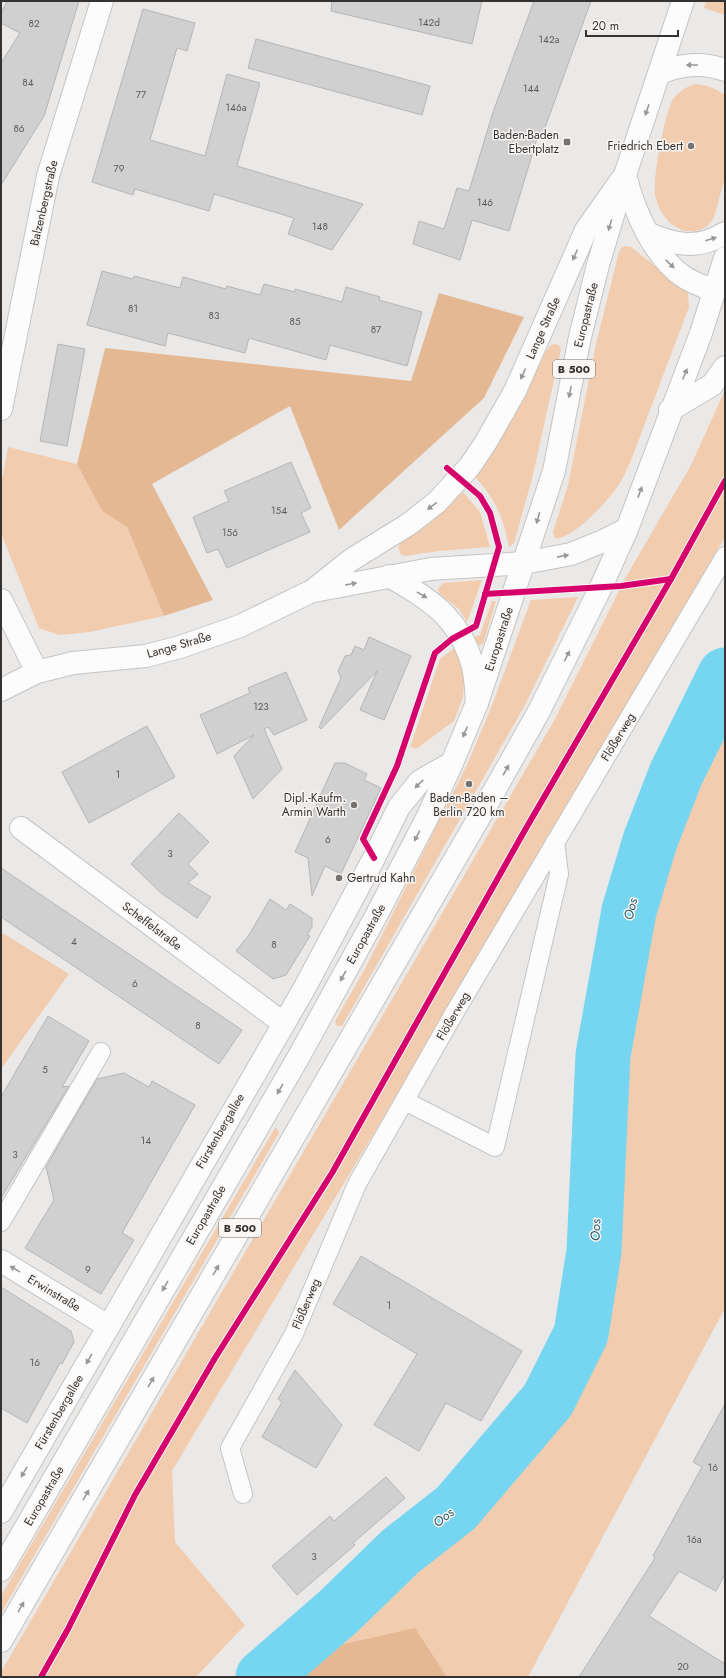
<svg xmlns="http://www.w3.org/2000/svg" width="726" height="1678" font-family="Jost,sans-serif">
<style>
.green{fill:#f2ccae}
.forest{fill:#e4b893}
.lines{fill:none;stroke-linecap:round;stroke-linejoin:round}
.river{stroke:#76d5f0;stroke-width:55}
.building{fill:#d1d0d0;stroke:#b7b5b4}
.lane-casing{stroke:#c5c4c3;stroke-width:20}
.street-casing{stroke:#c5c4c3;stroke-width:24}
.secondary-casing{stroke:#c5c4c3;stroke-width:24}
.primary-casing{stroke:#c5c4c3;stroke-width:24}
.lane{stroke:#fcfcfc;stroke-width:18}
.street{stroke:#fcfcfc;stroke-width:22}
.secondary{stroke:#fcfcfc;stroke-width:22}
.primary{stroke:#fcfcfc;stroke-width:22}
.cycleway-casing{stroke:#f9f6f4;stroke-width:8}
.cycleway{stroke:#d6006c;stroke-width:6}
.oneway{fill:#989897}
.poi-dot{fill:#747372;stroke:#f9f6f4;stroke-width:1.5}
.labels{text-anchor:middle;stroke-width:3;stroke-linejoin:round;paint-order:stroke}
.number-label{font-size:10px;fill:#5c5b5a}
.shield{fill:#f9f6f4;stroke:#6f6e6c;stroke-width:1}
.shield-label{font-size:11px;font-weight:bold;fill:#343332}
.poi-label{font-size:12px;fill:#343332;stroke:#f9f6f4;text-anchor:end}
.street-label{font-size:12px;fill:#343332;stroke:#f9f6f4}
.water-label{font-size:13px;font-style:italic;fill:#2a5f70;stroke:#f9f6f4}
</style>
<rect width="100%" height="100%" fill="#ebe9e8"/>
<g class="green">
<path d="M706 1H725V15L704 8Z"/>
<path d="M695 84C707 85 715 88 725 95 725 121 726 149 725 174 724 184 720 194 718 203 716 210 715 218 710 223 704 231 691 233 682 230 669 226 660 213 656 199 651 184 664 117 672 101 677 92 686 87 695 84Z"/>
<path d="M626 246 631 247 684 289 688 294 689 307 630 463C626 470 624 477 620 483 611 498 572 541 555 538L553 532 568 485 596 344 619 252 622 247Z"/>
<path d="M554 344 559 345 561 349 532 479 514 543 509 547C503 517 496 500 475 477L513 419 544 354 550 346Z"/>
<path d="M725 390V537L374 1133 172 1471 175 1542 245 1625 196 1677H1V1672L555 719 626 577 691 465Z"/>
<path d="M8 447 77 464 102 511 127 527 164 616 90 632 59 635 39 628 1 533V485Z"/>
<path d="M463 492 480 512 490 547 439 551 405 556 401 555 398 547 401 543 428 524Z"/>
<path d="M482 580 467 622 459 609 439 593 438 589 443 583Z"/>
<path d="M578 597 525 705 342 1026H337L335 1021 366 967 466 767 491 708 531 600Z"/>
<path d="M492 601H496L483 644 479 645 474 637 480 635Z"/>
<path d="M456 647 463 669 464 684 463 697 454 721 416 749 410 747 440 659Z"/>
<path d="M725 708V1308L528 1677H447L415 1629 313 1651 428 1550 528 1448 599 1326 623 1185 627 1039 663 847 721 714Z"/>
<path d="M1 932 69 974 1 1069Z"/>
<path d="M275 1128H277L279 1133 1 1613V1596Z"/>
</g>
<g class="forest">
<path d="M439 293 524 317 484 398 339 530 290 406 152 484 213 600 164 616 127 527 102 511 77 464 105 348 411 381Z"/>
<path d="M415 1628 447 1677H283L313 1651Z"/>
</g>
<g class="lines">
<path class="river" d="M263 1677 338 1612 401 1551 456 1508 548 1400 581 1334 594 1251 603 1055 629 911 650 841 676 774 725 675"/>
</g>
<g class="building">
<path d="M7 1H79L44 116 1 185V63L20 33 1 23V14Z"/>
<path d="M332 1H482L472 44 331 11Z"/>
<path d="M534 1H591L543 133 539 132 509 231 472 220 460 260 413 244 419 221 444 229 457 188 469 191 493 112Z"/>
<path d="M143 9 195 23 187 51 177 48 150 140 205 156 227 74 260 83 237 166 363 204 332 250 288 234 294 218 214 194 209 211 135 189 133 195 92 182Z"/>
<path d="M256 39 430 86 422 115 248 68Z"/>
<path d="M102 271 133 279 134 276 180 288 183 277 226 289 227 286 260 295 264 284 295 292V289L342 302 346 287 380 297 379 300 422 312 407 366 330 345 326 360 249 338 245 353 168 333 165 346 87 325Z"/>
<path d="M58 344 85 349 67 446 40 441Z"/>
<path d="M291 462 311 508 301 513 310 532 227 568 218 549 207 553 193 517 229 501 224 491Z"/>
<path d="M369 637 411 656 384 720 360 710 377 671 321 729 319 727 341 678 338 671 345 656 351 655 355 646 364 650Z"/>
<path d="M286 672 307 720 274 735 268 727 264 729 282 769 253 799 234 756 254 735 217 754 200 715 250 693 248 688Z"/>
<path d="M147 726 175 777 89 823 62 772Z"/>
<path d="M335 763H345L367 774 364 780 381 788 341 874 325 866 312 896 308 858 295 852Z"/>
<path d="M179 813 209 842 188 864 198 874 188 883 211 897 197 918 161 893 131 864Z"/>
<path d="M1 868 242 1030 219 1064 1 917Z"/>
<path d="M270 899 286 910 290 904 312 918V927L307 935 310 936 286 975 273 979 236 951 249 935Z"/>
<path d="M48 1016 89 1041 62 1087 69 1086 1 1198V1097Z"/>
<path d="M124 1073 149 1087 152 1081 195 1105 122 1233 134 1240 101 1294 25 1248 54 1200 46 1167 97 1079Z"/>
<path d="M361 1256 522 1351 481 1421 446 1403 419 1451 374 1425 417 1354 333 1304Z"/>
<path d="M1 1287 71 1331 74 1342 62 1364 60 1363 27 1423 1 1408Z"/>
<path d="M295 1370 342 1425 316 1468 262 1437 282 1402 278 1399Z"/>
<path d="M725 1404V1574L716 1591 679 1571 649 1616 725 1664V1677H579L655 1558 653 1556 702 1467 693 1462Z"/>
<path d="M386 1477 405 1498 353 1543 355 1545 297 1595 272 1566 330 1516 334 1521Z"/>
</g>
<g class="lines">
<defs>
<g id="lane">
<path d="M405 1101 495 1147 559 874 555 842"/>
<path d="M1 1222 101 1052"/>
<path d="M243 1494 230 1448 294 1334 357 1184 452 1017 725 556"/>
</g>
<g id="street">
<path d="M1 409 48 176 102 1"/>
<path d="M670 410 712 385 725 367"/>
<path d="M1 600 37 672"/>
<path d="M21 828 283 1023"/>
<path d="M1 1261 108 1326"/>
<path d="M1 1512 304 989 374 858 399 807 420 781 452 763"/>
</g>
<g id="secondary">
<path d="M389 576C429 599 458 616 472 663 476 676 476 690 477 703"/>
<path d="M314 591 431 569 524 563 571 554 601 542 627 529"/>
<path d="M1 690 37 672 73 663 146 656 180 647 240 626 312 591 351 560 409 524 437 502 470 466 486 442 515 391 586 230 622 179"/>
</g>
<g id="primary">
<path d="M660 73C681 64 703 62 725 70"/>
<path d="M625 175C634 210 653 256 684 277 693 283 705 287 715 291"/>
<path d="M647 233C674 245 698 250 725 233"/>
<path d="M1 1570 298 1058 376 916 427 818 452 763 477 703 554 471 580 337 598 265 625 175 683 1"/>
<path d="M1 1641 480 816 538 713 601 587 627 529 701 333 725 258"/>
</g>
</defs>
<use href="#lane" class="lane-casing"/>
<use href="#street" class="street-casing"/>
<use href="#secondary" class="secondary-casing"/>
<use href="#primary" class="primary-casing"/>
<use href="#lane" class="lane"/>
<use href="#street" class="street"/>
<use href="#secondary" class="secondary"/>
<use href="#primary" class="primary"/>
<defs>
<g id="cycleway">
<path d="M485 594 621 586 671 579"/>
<path d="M374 858 363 839 397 766 435 653 452 639 476 626 499 547 490 513 480 496 447 468"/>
<path d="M41 1677 68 1629 135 1495 215 1358 332 1173 525 830 671 579 725 481"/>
</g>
</defs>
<use href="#cycleway" class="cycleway-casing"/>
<use href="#cycleway" class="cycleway"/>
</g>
<defs><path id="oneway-solid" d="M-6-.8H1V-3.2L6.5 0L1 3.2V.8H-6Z"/></defs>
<g class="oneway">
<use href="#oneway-solid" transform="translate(692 65) rotate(180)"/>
<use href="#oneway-solid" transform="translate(647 110) rotate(109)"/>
<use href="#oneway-solid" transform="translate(610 225) rotate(106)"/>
<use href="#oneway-solid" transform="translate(711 239) rotate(-18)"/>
<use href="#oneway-solid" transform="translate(575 255) rotate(114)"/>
<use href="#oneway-solid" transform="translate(670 264) rotate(43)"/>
<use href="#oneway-solid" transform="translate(523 374) rotate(114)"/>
<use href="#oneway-solid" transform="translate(685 374) rotate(-68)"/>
<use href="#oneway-solid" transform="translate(570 392) rotate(101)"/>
<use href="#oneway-solid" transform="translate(640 492) rotate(-70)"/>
<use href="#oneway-solid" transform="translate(432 506) rotate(143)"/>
<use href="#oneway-solid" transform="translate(538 518) rotate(107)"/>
<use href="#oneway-solid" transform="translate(563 556) rotate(-11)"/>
<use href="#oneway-solid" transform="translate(351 584) rotate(-10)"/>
<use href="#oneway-solid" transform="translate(422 595) rotate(31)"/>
<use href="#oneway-solid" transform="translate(567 656) rotate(-63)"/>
<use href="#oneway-solid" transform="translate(465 732) rotate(113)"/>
<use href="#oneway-solid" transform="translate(506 770) rotate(-61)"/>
<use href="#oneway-solid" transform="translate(419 784) rotate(136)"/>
<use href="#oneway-solid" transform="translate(417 836) rotate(117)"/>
<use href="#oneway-solid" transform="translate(343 976) rotate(119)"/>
<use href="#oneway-solid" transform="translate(280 1089) rotate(120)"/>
<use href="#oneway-solid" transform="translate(15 1269) rotate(-149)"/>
<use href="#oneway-solid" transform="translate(216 1270) rotate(-60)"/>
<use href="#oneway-solid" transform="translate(165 1286) rotate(120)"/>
<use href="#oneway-solid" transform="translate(89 1359) rotate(120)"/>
<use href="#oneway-solid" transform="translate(151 1382) rotate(-60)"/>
<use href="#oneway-solid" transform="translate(24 1472) rotate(120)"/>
<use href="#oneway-solid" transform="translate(86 1495) rotate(-60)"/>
<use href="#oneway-solid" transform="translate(21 1607) rotate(-60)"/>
</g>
<g class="poi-dot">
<rect x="563" y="138" width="8" height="8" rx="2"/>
<circle cx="691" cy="146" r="4"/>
<circle cx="469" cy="784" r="4"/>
<circle cx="354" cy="805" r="4"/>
<circle cx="339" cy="878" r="4"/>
</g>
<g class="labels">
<g class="number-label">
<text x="429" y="26">142d</text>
<text x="34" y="27">82</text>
<text x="549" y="43">142a</text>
<text x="28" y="86">84</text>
<text x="531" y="92">144</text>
<text x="141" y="98">77</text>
<text x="236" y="111">146a</text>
<text x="19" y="132">86</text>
<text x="119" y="172">79</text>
<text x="485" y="206">146</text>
<text x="320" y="230">148</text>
<text x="133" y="312">81</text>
<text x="214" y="319">83</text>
<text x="295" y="325">85</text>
<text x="376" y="333">87</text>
<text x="279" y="514">154</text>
<text x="230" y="536">156</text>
<text x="261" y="710">123</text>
<text x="118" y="778">1</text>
<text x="328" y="843">6</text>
<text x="170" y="857">3</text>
<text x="74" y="945">4</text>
<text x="274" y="948">8</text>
<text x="135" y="987">6</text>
<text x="198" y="1029">8</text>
<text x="45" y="1073">5</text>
<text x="146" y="1144">14</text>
<text x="15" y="1158">3</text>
<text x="88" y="1273">9</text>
<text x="389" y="1309">1</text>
<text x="35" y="1366">16</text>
<text x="713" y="1471">16</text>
<text x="694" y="1543">16a</text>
<text x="314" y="1560">3</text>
<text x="683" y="1670">20</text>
</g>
<g class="shield">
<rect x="553" y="360" width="42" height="18" rx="3"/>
<rect x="219" y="1219" width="42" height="18" rx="3"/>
</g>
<g class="shield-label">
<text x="574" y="373">B 500</text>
<text x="240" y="1232">B 500</text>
</g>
<g class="poi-label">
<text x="559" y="139">Baden-Baden<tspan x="559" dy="14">Ebertplatz</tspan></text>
<text x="683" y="150">Friedrich Ebert</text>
<text x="346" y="802">Dipl.-Kaufm.<tspan x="346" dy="14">Armin Warth</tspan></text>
<text x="469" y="802" text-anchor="middle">Baden-Baden –<tspan x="469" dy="14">Berlin 720 km</tspan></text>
<text x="347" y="882" text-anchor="start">Gertrud Kahn</text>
</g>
<g class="street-label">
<text transform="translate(44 203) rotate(-77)" y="4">Balzenbergstraße</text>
<text transform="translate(586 315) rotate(-76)" y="4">Europastraße</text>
<text transform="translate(543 328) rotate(-66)" y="4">Lange Straße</text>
<text transform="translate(499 639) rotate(-72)" y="4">Europastraße</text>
<text transform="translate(179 645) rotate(-16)" y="4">Lange Straße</text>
<text transform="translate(618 737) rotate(-59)" y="4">Flößerweg</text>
<text transform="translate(152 926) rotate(37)" y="4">Scheffelstraße</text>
<text transform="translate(366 934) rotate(-61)" y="4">Europastraße</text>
<text transform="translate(453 1016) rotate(-60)" y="4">Flößerweg</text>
<text transform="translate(220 1131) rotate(-60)" y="4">Fürstenbergallee</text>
<text transform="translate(206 1215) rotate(-60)" y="4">Europastraße</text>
<text transform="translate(54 1293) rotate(31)" y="4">Erwinstraße</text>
<text transform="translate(306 1304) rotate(-67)" y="4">Flößerweg</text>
<text transform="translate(59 1412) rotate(-60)" y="4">Fürstenbergallee</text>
<text transform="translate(44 1496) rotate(-60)" y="4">Europastraße</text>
</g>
<g class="water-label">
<text transform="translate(630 909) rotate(-76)" y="5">Oos</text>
<text transform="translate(595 1230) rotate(-88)" y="5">Oos</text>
<text transform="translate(443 1517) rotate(-39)" y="5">Oos</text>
</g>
</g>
<rect width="726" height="1678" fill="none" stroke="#343332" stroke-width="4"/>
<path d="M586 30v6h92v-6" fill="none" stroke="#343332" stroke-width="2"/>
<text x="592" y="30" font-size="12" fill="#343332" stroke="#f9f6f4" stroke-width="3" paint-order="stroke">20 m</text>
</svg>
